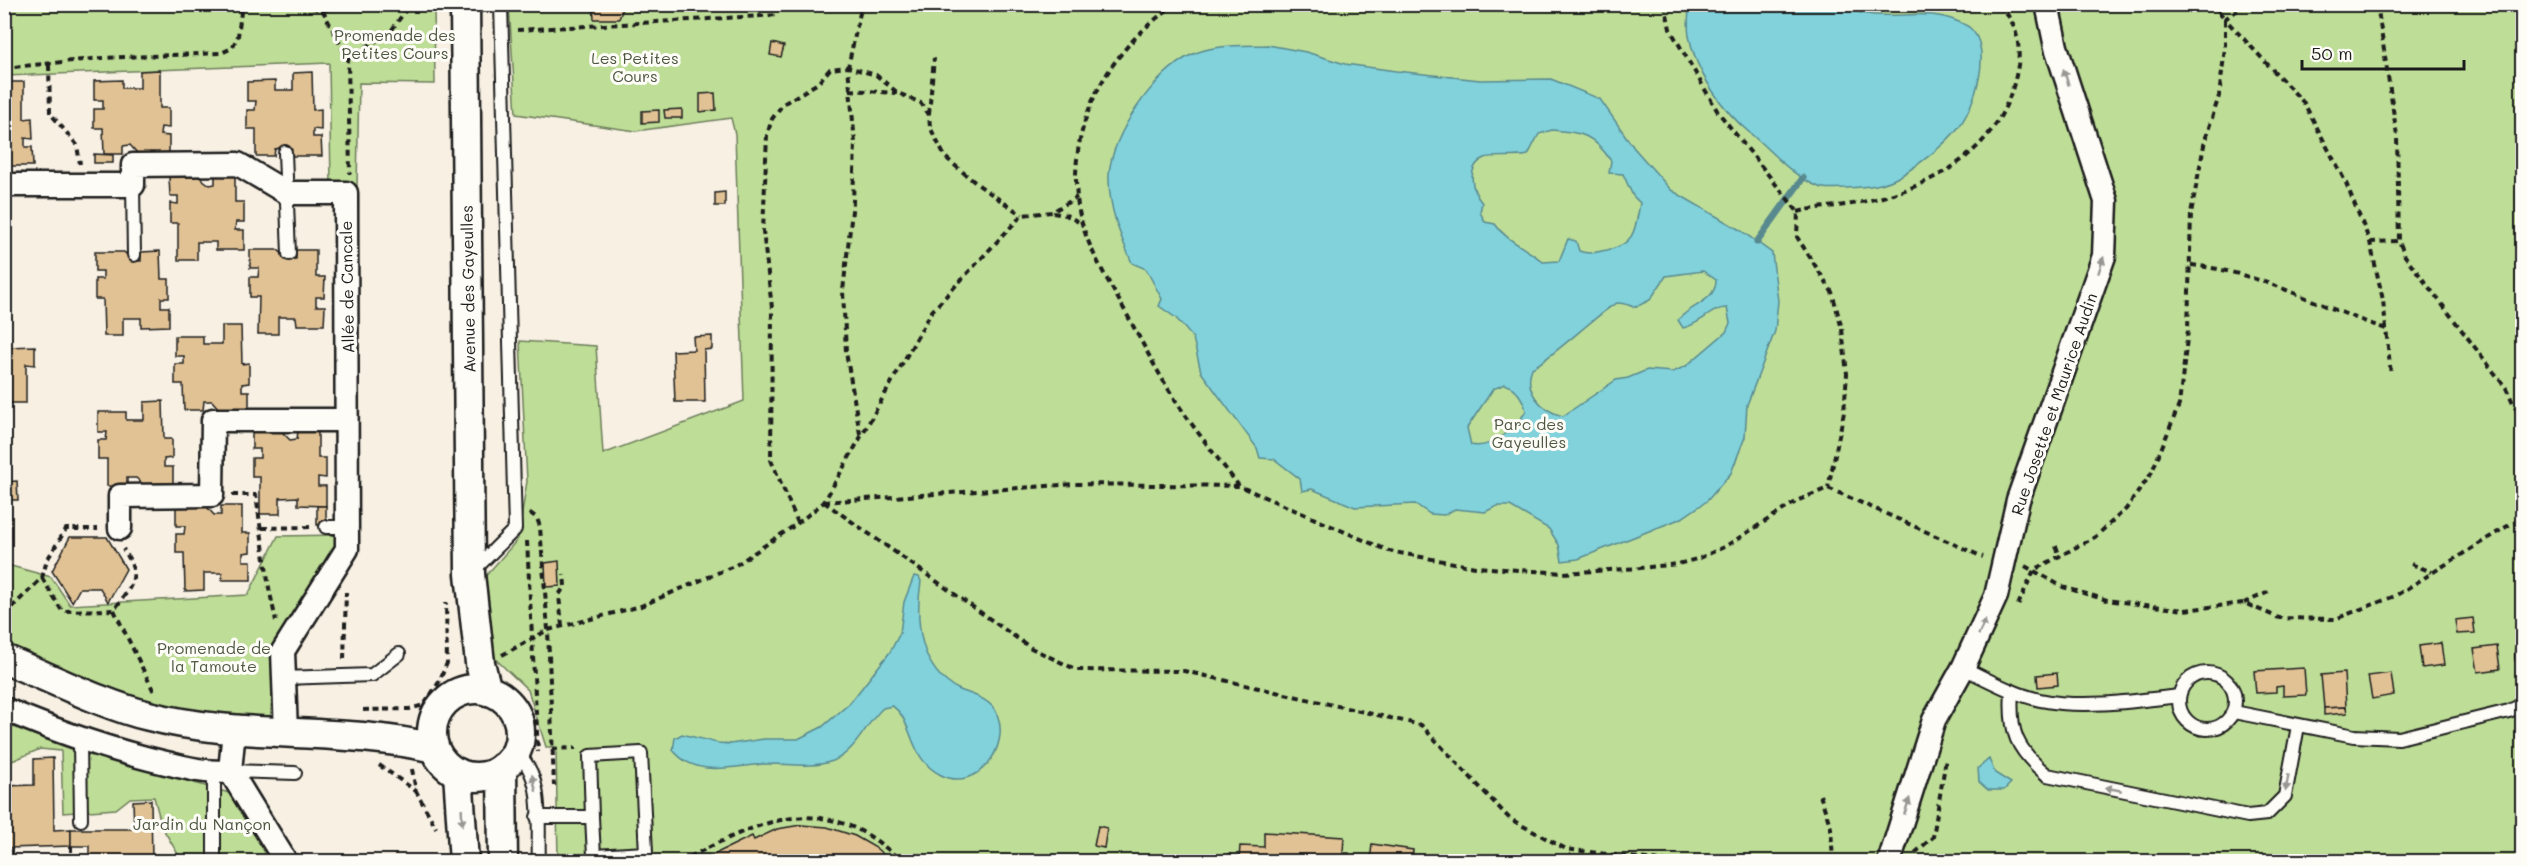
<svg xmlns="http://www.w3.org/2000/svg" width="2527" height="866" font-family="Mali,sans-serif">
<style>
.green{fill:#bede97;stroke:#6d7d5a;stroke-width:1.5}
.water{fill:#81d2db;stroke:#59898f;stroke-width:1.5;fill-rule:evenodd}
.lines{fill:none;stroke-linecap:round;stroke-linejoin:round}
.stream{stroke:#59898f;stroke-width:7}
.building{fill:#e1c294;stroke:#1c1c1c;stroke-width:1.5}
.service-casing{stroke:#1c1c1c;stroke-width:16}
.minor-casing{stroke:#1c1c1c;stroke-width:27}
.tertiary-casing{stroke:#1c1c1c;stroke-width:33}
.path{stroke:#1c1c1c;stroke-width:4;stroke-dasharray:6 4.5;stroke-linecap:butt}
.service{stroke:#fdfcf7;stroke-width:12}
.minor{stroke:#fdfcf7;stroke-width:22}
.tertiary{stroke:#fdfcf7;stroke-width:28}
.oneway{fill:#989794}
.labels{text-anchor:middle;stroke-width:6;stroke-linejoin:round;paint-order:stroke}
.park-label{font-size:16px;fill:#4d5641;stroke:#fdfcf7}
.street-label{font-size:16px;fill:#1c1c1c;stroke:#fdfcf7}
</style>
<rect width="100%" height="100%" fill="#f7f0e3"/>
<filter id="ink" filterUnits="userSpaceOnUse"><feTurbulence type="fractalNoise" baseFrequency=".0167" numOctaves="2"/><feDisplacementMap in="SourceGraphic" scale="12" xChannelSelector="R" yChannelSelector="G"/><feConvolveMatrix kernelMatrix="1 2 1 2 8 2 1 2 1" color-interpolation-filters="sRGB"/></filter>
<g filter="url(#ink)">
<g class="green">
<path d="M4 5H434L435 84 359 83 357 186 331 185 329 63 5 76Z"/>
<path d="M509 5H2522V861H558L556 747H546L528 690 489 653 482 580 518 539 527 481 520 341 596 346 603 454 744 401 735 134 731 118 636 131 516 114Z"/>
<path d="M341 535 275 653 270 724 151 709 5 647 4 564 51 577 70 605 248 595 278 536Z"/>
<path d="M4 721 61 744 229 793 272 861H182L162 827 154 797 130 798 116 809 63 813 61 751 40 749 5 764Z"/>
</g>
<g class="water">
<path d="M1689 5H1840C1885 29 1924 0 1969 27 1994 48 1975 107 1958 128 1946 144 1920 164 1902 175 1884 186 1867 187 1846 188 1838 188 1827 190 1819 187 1792 176 1773 153 1751 134 1723 111 1696 73 1689 36 1687 25 1689 15 1689 5Z"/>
<path d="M1268 45 1306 52 1345 64 1396 71 1480 80 1551 79 1600 99 1634 148 1671 190 1740 230 1772 253 1778 301 1775 331 1747 405 1745 437 1731 473 1707 501 1682 518 1578 559 1562 561 1559 545 1549 529 1510 506H1497L1485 512 1455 509 1444 515 1430 514 1415 504 1355 507 1312 489 1302 491 1300 479 1274 459 1260 458 1257 448 1201 372 1193 338 1176 318 1159 306 1162 299 1146 269 1132 263C1120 235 1108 207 1109 175 1111 135 1155 72 1191 55 1214 44 1243 46 1268 45ZM1552 130C1583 133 1593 134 1611 161L1609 173 1623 174 1633 196 1640 203C1635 229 1636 244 1607 250 1595 252 1591 255 1579 251L1576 241 1568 239 1559 261 1543 262C1526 247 1507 242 1495 224L1485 222 1480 212 1482 203C1472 191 1465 167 1485 158 1491 155 1517 158 1528 155L1539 134ZM1703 271 1716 280C1716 302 1690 305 1678 320L1683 328C1701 324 1713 307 1727 308L1730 323 1726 332 1686 366 1673 372 1647 370 1628 378 1616 380 1563 416C1542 411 1523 391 1532 368 1551 359 1609 303 1618 303 1623 303 1631 306 1636 307L1650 300 1666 276ZM1505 384C1517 389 1523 398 1526 411 1516 428 1491 450 1471 445L1467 428 1493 389Z"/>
<path d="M914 576 919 577 921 581C915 621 919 671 960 690 973 695 991 699 997 714 1011 747 977 793 941 775 907 758 914 719 892 706L883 708C865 724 856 752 833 761 811 769 786 763 764 764 734 766 696 779 673 750L675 738 682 734 718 743 730 744 764 739H798L822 727 850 703 890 652 900 633 904 602Z"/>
<path d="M1989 759 1995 773 2011 783 2004 790H1988L1979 782 1978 768Z"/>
</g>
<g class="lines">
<path class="stream" d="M1757 242 1803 178"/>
</g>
<g class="building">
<path d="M624 5 619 19H594L593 6Z"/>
<path d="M772 43 784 46 781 57 770 55Z"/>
<path d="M160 70V108H169V128L161 127 160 135 169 136V154L139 155 130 145 123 146V154H104L103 128H94V109H103V100H94V81L122 80V88H140V71Z"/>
<path d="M312 72 313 110 321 109V130L313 129V137H321L322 156H291L280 148 275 149 274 156H256V129H247V110H255L256 101H247V82L275 81V90H293V73Z"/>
<path d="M4 82H24V119L32 118 33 139 25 138V147H32L33 166H4Z"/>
<path d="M715 93 716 110 700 112V94Z"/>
<path d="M682 109V118H665L664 110Z"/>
<path d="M659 110V122L642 123V111Z"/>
<path d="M94 154 113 155V163H94Z"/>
<path d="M235 175V202H244V222H236L235 230H244V250H216V242H197V260H178V223H170V203L178 204V196H170L169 177H199L210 185 215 184V176Z"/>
<path d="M725 192V206H715V193Z"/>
<path d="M250 250H278L287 258 296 259V250H316V277H325L324 297H316V306H325L324 325H297L296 317H278V334H258L259 297H250V277H258L259 268H250Z"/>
<path d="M160 251 161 279H169V298H161V307H169V326L141 327V318H123V336H104L103 299H95V279H103V271H95V252H124L133 261H141V252Z"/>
<path d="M222 326H241L242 364 249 363V383L242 384V391H249V409L220 410 212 401H204L203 410H184L183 384H175V364H184V356H175V336H203V344H222Z"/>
<path d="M712 336V349L704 350 705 402H675L673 351 694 350 693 337Z"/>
<path d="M4 338H7L8 347 35 346V365L26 364V403H8L9 412H4Z"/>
<path d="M163 401 164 439H172V458L164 459V467H173V485H144L136 478H127V486H107V459H98V440H106L107 432H98V412H126V420H144V402Z"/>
<path d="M252 431H281L290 440 297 439 298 431H318V458H326V478L318 477V486H326V506L298 505V497L280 498V514H260V477H252V458H260V449H252Z"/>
<path d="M17 481 18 500H10V538H4V482Z"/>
<path d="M206 506 214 515H221V506H242V533H250V552L243 553V561H251V580H222V573H204V590L185 591 184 553H176V534H184L185 526H176V507Z"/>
<rect x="317" y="506" width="9" height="19"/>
<path d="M70 537H107L126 569 108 602 100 588H80L72 602 52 571Z"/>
<path d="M559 561 560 586 546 587 545 563Z"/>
<path d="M2473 618 2475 633 2457 634 2455 620Z"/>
<path d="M2441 643 2444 665 2422 668 2419 646Z"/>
<path d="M2497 646 2500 669 2478 672 2474 649Z"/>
<path d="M2304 668 2306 695 2283 696V686L2276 687V692L2256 693 2254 671Z"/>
<path d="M2057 673 2058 685 2038 687 2037 675Z"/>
<path d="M2344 673 2346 707 2324 708 2321 675Z"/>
<path d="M2391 673 2394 695 2372 699 2368 676Z"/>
<path d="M2346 707 2347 713 2324 715V708Z"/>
<path d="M53 758 54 830 71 829V846L9 848V862H4V786L34 785V759Z"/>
<path d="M151 800 152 862H89V846H71V829H134L133 801Z"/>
<path d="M801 825 827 827 855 836 876 848 892 862H698L752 836 754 840 777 829Z"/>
<path d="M1098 826 1107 828 1104 848 1094 846Z"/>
<path d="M1264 832 1344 837 1343 853H1349L1348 862H1224L1229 854 1239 859 1240 846 1264 847Z"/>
<path d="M1372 844 1413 850 1412 862H1370Z"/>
</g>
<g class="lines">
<defs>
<g id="service">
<path d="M285 152 289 254"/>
<path d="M133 185 134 255"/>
<path d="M326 527H346"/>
<path d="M473 571 515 529 501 4"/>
<path d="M2522 651V658"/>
<path d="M1963 668C1989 680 2013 694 2040 700 2082 709 2137 701 2179 696"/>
<circle cx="2207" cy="701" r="28"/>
<path d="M283 678 372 675 399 654"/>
<path d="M2012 691C2009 732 2016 749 2047 775L2248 816 2267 814 2285 796 2298 726"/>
<path d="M2234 712 2354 736 2399 738 2509 711 2522 705"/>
<path d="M80 740 81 820"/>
<path d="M515 752C546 775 537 827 539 862"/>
<path d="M230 771 295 773"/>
<path d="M214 773V862"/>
<path d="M537 817H592L594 856 646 853 641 753 590 756 592 817"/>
</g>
<g id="minor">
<path d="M4 185H133V165L238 164 287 193H346L347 549 283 651 286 733"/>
<path d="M120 528V496L212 495 213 420H346"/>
<path d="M4 709C58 732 110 750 166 763 188 768 208 774 230 771"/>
<path d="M234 730 230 771 286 862"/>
<path d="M1889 862 1934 720 1963 668 1996 596 2018 500 2104 256 2106 201 2056 47 2047 4"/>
</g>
<g id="tertiary">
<path d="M465 4 470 574 480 663 487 691"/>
<path d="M4 659C49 677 103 705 149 716 242 740 341 726 434 748"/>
<circle cx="476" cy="733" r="44"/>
<path d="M502 768 503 862"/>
<path d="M458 773 464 862"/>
</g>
</defs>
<use href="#service" class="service-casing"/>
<use href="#minor" class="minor-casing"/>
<use href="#tertiary" class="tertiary-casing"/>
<g class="path">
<path d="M302 4 323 11 348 59 350 174"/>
<path d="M322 4 323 11 340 4"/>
<path d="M1176 4C1111 47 1069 119 1077 197 1080 235 1102 270 1120 302 1138 334 1154 367 1174 398 1193 428 1217 457 1239 486"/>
<path d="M1665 4 1670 29 1718 112 1798 212 1797 237 1832 292 1842 329 1847 374 1844 412 1828 488"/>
<path d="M2246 4 2225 19 2304 103 2346 183 2370 242 2383 300 2391 375"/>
<path d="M2377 4 2397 136 2399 241 2405 256 2506 388 2522 421"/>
<path d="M517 30 778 15"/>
<path d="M348 59 391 31 410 4"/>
<path d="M49 65 50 113 77 145 80 164"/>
<path d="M4 68 102 58 221 53 232 48 238 36 242 4"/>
<path d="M850 90 897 93"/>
<path d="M929 114 934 58"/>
<path d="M1798 212C1816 207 1833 207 1852 204 1932 189 2004 152 2018 65 2021 43 2015 16 1996 4"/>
<path d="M1053 213 1066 215 1082 224"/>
<path d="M2370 242 2399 241"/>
<path d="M2191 265C2261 272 2320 307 2386 329"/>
<path d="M860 434 846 352 843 291 853 202 855 143 848 67 862 4"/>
<path d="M232 495H256L269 588 276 621"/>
<path d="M824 502 1075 484 1239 486 1389 551 1475 567 1564 573 1640 568 1678 564 1700 558 1726 546 1799 500 1828 488 1983 557"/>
<path d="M824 502 1031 648 1077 670 1184 671 1421 725 1510 819 1566 849 1669 862"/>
<path d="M530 513 537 518 540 527 548 630 554 786"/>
<path d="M798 523 771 460 772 308 763 231 767 135 772 119 783 104 818 83 830 69 848 67 876 75 898 93 921 103 929 115 930 127 945 157 977 184 1022 215"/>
<path d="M262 528 312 527"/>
<path d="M527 541 538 752"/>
<path d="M2056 546 2060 557"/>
<path d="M2411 564 2432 572"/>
<path d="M2025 566 2063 587 2107 600 2184 610 2244 603 2279 618 2335 619 2395 596 2522 517"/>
<path d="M42 578 62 611 114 610C131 586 143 577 123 549"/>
<path d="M2244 603 2271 591"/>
<path d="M2018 605 2034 570 2095 537 2126 509 2151 474 2179 405 2188 330 2191 213 2205 140 2219 96 2225 48V19L2213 4"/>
<path d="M114 610 154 692"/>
<path d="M4 615 42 578 47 560 66 529H98"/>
<path d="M562 626 559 595 565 586 564 574"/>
<path d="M502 655 548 630 641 606 736 565 798 523 824 502 932 311 1022 215 1052 212 1077 197"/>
<path d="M344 659 346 592"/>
<path d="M363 710 409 709 424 705 439 682 447 663 446 602"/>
<path d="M552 749 576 748"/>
<path d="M379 765 416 791"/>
<path d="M412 769 416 791 436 828"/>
<path d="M1820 795 1831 828 1833 862"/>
<path d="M71 846V862"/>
<path d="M1915 853 1933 837 1946 759"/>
<path d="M680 862C762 820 824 787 902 862"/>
</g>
<use href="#service" class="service"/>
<use href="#minor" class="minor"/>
<use href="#tertiary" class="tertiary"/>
</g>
<defs><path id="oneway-solid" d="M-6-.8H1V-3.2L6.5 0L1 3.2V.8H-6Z" transform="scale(1.5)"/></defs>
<g class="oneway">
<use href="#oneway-solid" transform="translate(2066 77) rotate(-108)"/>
<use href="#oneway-solid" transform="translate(2101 265) rotate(-72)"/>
<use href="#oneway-solid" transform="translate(1982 627) rotate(-66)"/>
<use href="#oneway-solid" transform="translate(534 783) rotate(-104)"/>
<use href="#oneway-solid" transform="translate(2287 783) rotate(100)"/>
<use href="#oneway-solid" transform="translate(2113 789) rotate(-169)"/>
<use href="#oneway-solid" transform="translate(1907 806) rotate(-72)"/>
<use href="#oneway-solid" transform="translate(462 817) rotate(88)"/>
</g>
</g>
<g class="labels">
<g class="park-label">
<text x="395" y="41">Promenade des<tspan x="395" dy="18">Petites Cours</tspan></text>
<text x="635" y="64">Les Petites<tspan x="635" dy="18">Cours</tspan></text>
<text x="1529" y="430">Parc des<tspan x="1529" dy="18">Gayeulles</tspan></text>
<text x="214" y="654">Promenade de<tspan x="214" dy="18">la Tamoute</tspan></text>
<text x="202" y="830">Jardin du Nançon</text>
</g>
<g class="street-label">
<text transform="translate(347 287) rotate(-91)" y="6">Allée de Cancale</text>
<text transform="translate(468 289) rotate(-91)" y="6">Avenue des Gayeulles</text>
<text transform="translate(2054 404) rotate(-71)" y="6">Rue Josette et Maurice Audin</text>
</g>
</g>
<rect width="2527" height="866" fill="none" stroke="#fdfcf7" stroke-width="24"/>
<rect x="12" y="12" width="2503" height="842" fill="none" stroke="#1c1c1c" stroke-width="2" filter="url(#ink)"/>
<path d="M2302 60v9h162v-9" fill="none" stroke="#1c1c1c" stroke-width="3"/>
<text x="2311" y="60" font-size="18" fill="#1c1c1c" stroke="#fdfcf7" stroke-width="4.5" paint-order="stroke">50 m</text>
</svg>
